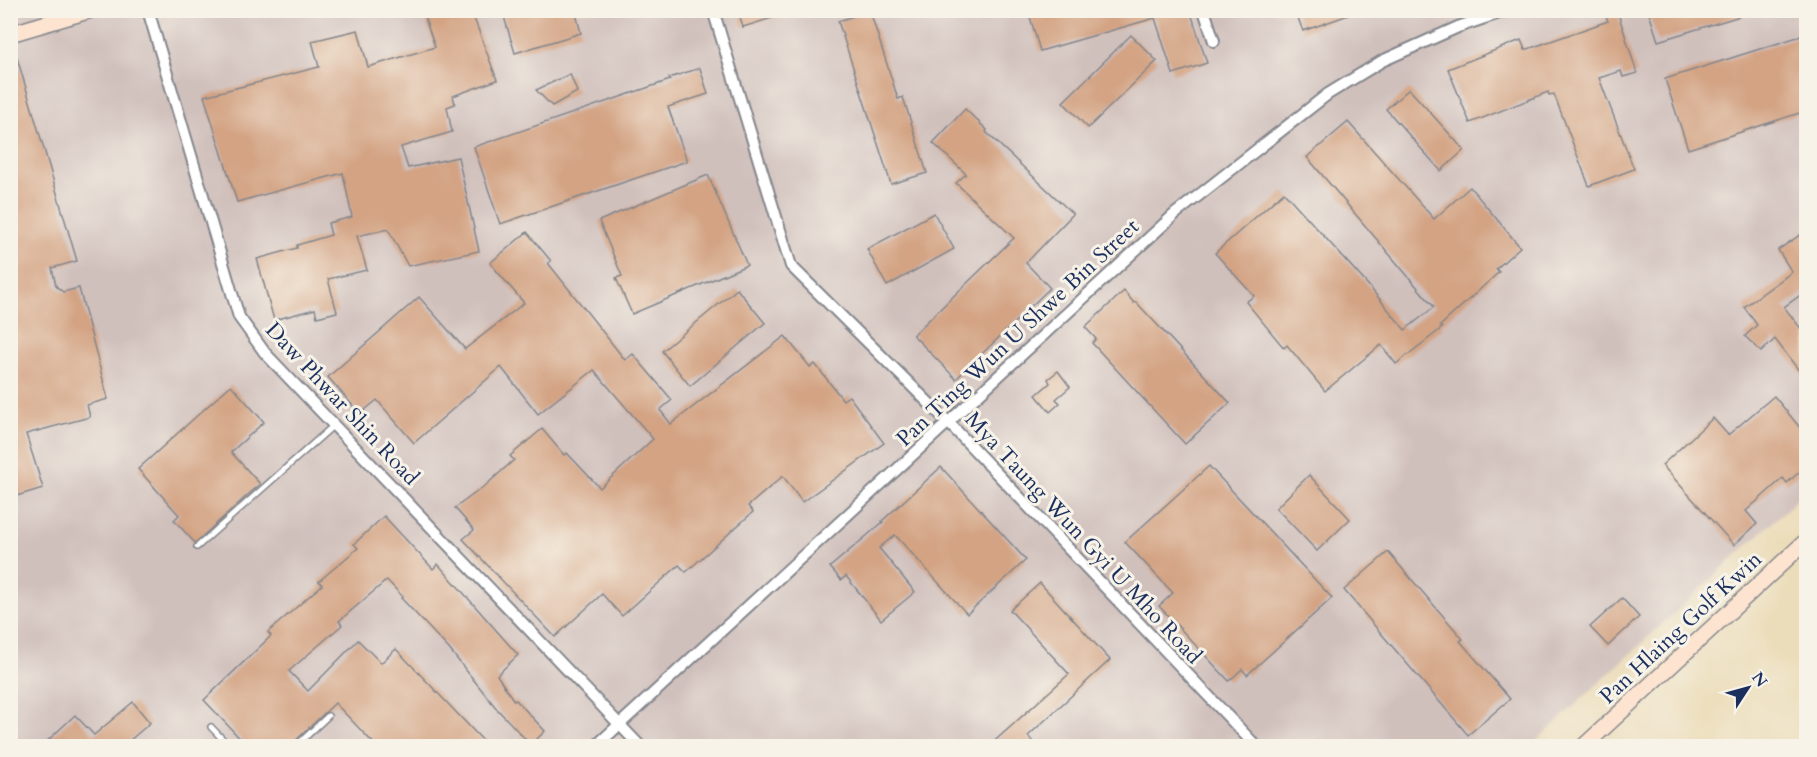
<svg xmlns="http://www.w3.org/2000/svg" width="1817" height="757" font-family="Cardo,serif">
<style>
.industrial{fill:#d0c0bc}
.building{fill:#d3a383}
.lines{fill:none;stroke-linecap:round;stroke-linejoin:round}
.lane-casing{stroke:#84868c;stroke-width:8}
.street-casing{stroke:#84868c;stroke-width:14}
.secondary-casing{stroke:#84868c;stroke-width:18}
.lane{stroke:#fff;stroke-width:5}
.street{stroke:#fff;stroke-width:10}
.secondary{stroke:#fde4d0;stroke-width:15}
.labels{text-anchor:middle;stroke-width:6;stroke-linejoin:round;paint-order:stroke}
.street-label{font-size:22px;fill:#1b2f5e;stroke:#f7f3e8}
</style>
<rect width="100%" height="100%" fill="#f7f3e8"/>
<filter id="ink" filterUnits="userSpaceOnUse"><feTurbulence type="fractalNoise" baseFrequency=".0167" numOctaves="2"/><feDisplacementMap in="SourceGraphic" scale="12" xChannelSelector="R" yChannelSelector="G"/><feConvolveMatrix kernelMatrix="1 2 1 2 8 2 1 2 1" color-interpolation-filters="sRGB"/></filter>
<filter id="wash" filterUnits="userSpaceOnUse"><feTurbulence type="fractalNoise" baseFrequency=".008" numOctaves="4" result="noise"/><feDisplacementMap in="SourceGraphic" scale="24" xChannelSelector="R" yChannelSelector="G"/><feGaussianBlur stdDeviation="1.35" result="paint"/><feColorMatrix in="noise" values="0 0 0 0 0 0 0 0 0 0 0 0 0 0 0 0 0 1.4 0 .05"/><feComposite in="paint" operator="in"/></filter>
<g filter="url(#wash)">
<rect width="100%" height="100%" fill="#ecddba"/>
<path class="industrial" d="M10 11H1806V491L1531 746H11Z"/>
<g id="blocks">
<g class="building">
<path d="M422 10H471L497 80 453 96 455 104 447 107 452 132 401 147 408 168 458 157 479 251 408 266 388 229 357 236 367 270 328 279 337 312 317 317 315 309 274 320 257 259 297 248V245L331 235 328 223 352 217 343 173 237 202 204 96 319 67 312 41 358 30 368 67 435 47Z"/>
<path d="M502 10H575L581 33 515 53Z"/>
<path d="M738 10H788V13L743 27Z"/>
<path d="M1028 10H1190L1207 63 1173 74 1155 18 1040 51Z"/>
<path d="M1295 10H1357V12L1303 31Z"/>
<path d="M1648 10H1749L1750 13 1658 41Z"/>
<path d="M870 11 898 99 903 97 927 173 891 184 838 21Z"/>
<path d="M1618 13 1637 73 1623 77 1621 71 1599 78 1634 169 1589 186 1554 94 1549 95 1548 92 1470 123 1448 69 1521 40 1525 50 1608 21 1606 17Z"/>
<path d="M1131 35 1157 61 1088 128 1063 102Z"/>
<path d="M1804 35 1806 41V111L1688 149 1665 79Z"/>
<path d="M13 44 77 261 52 268 56 286 63 292 79 288 108 399 87 405 90 417 26 434 43 488 10 498V45Z"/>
<path d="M700 68 708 94 668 107 687 161 500 224 474 147 670 80 669 78Z"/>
<path d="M570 74 577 92 552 106 536 90Z"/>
<path d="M1409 89 1464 150 1441 171 1386 109Z"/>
<path d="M965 109 987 130 986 132 1073 214 1026 263 1050 288 956 379 913 335 1014 238 956 183 966 174 933 143Z"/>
<path d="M1348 122 1434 219 1470 187 1520 247 1496 269 1499 272 1440 326 1442 328 1396 364 1381 345 1325 391 1287 345 1284 348 1246 302 1254 296 1215 253 1284 192 1368 285 1405 330 1434 307 1307 157Z"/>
<path d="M708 175 747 265 632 314 616 278 622 276 599 221Z"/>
<path d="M934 213 954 249 887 286 867 249Z"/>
<path d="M1806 231V291L1784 307 1806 335V380L1775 339 1761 352 1745 336 1757 325 1744 307 1792 272 1778 250Z"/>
<path d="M527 232 551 261 548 263 625 360 633 354 672 400 660 410 671 424 785 336 810 367 815 364 843 400 849 396 884 443 802 502 783 476 748 506 753 512 686 572 679 565 622 616 602 594 555 637 463 539 474 530 455 508 486 485 514 460 510 456 542 429 564 455 567 453 600 488 653 439 594 370 538 414 501 367 414 443 377 400 360 414 328 377 419 297 465 349 524 303 490 263Z"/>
<path d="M737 289 765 323 690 386 662 351Z"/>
<path d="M1124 291 1134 303 1136 302 1230 403 1185 444 1092 343 1096 339 1085 327Z"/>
<path d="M1058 371 1070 387 1056 399 1060 403 1050 412 1036 395 1050 383 1048 379Z"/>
<path d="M231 385 264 422 231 452 260 484 195 543 174 520 179 515 138 469Z"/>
<path d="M1774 396 1806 435V466L1787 483 1783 478 1746 511 1757 524 1734 545 1662 465 1713 418 1728 435Z"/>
<path d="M1209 466 1332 598 1247 675 1242 669 1229 681 1159 606 1173 593 1125 542Z"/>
<path d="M941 467 1026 560 967 614 895 535 879 548 915 592 881 620 846 576 841 580 830 567 883 522 882 521Z"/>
<path d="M1309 475 1350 519 1317 551 1276 508Z"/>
<path d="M384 516 433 569 438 564 518 655 497 675 514 701 516 700 545 731 531 745 497 709 449 649 401 598 403 597 387 580 339 621 342 625 289 671 308 691 358 640 381 663 396 649 489 747H377L335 703 289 747H248L204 700 271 636 268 632 322 585 319 581 358 548 354 544Z"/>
<path d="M1388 552 1463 639 1460 641 1510 699 1468 735 1344 590Z"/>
<path d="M1040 583 1110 660 1028 736 1037 747H988L1069 674 1010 610Z"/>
<path d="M1622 598 1639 617 1608 646 1590 627Z"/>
<path d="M133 702 150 723 122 747H41L75 715 94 735Z"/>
</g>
</g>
</g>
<g filter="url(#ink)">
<use href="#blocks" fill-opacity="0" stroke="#84868c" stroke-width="1.5"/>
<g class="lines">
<defs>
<g id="lane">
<path d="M197 547 334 425"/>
<path d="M211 727 229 746"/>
<path d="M296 746 328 716"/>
</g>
<g id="street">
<path d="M148 10 239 317 265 353 640 746"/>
<path d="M713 10 791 266 948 422 1256 746"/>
<path d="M1204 10 1214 41"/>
<path d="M596 746 1175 214 1328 94 1382 61 1458 27 1508 10"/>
</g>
<g id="secondary">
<path d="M10 34 91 10"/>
<path d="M1584 746 1806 541"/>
</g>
</defs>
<use href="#lane" class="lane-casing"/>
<use href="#street" class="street-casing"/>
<use href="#secondary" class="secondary-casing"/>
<use href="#lane" class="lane"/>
<use href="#street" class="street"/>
<use href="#secondary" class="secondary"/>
</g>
</g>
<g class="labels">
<g class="street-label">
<text transform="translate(1017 332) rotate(-43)" y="8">Pan Ting Wun U Shwe Bin Street</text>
<text transform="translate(343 403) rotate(47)" y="8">Daw Phwar Shin Road</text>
<text transform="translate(1084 537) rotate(47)" y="8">Mya Taung Wun Gyi U Mho Road</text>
<text transform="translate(1680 627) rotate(-43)" y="8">Pan Hlaing Golf Kwin</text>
</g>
</g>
<rect width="1817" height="757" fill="none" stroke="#f7f3e8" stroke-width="36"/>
<g transform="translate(1748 688) rotate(54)" stroke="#f7f3e8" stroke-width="4.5" paint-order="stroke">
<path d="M0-4.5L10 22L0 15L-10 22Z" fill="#1b2f5e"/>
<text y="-9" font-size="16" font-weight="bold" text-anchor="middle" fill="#1b2f5e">N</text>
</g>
</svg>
